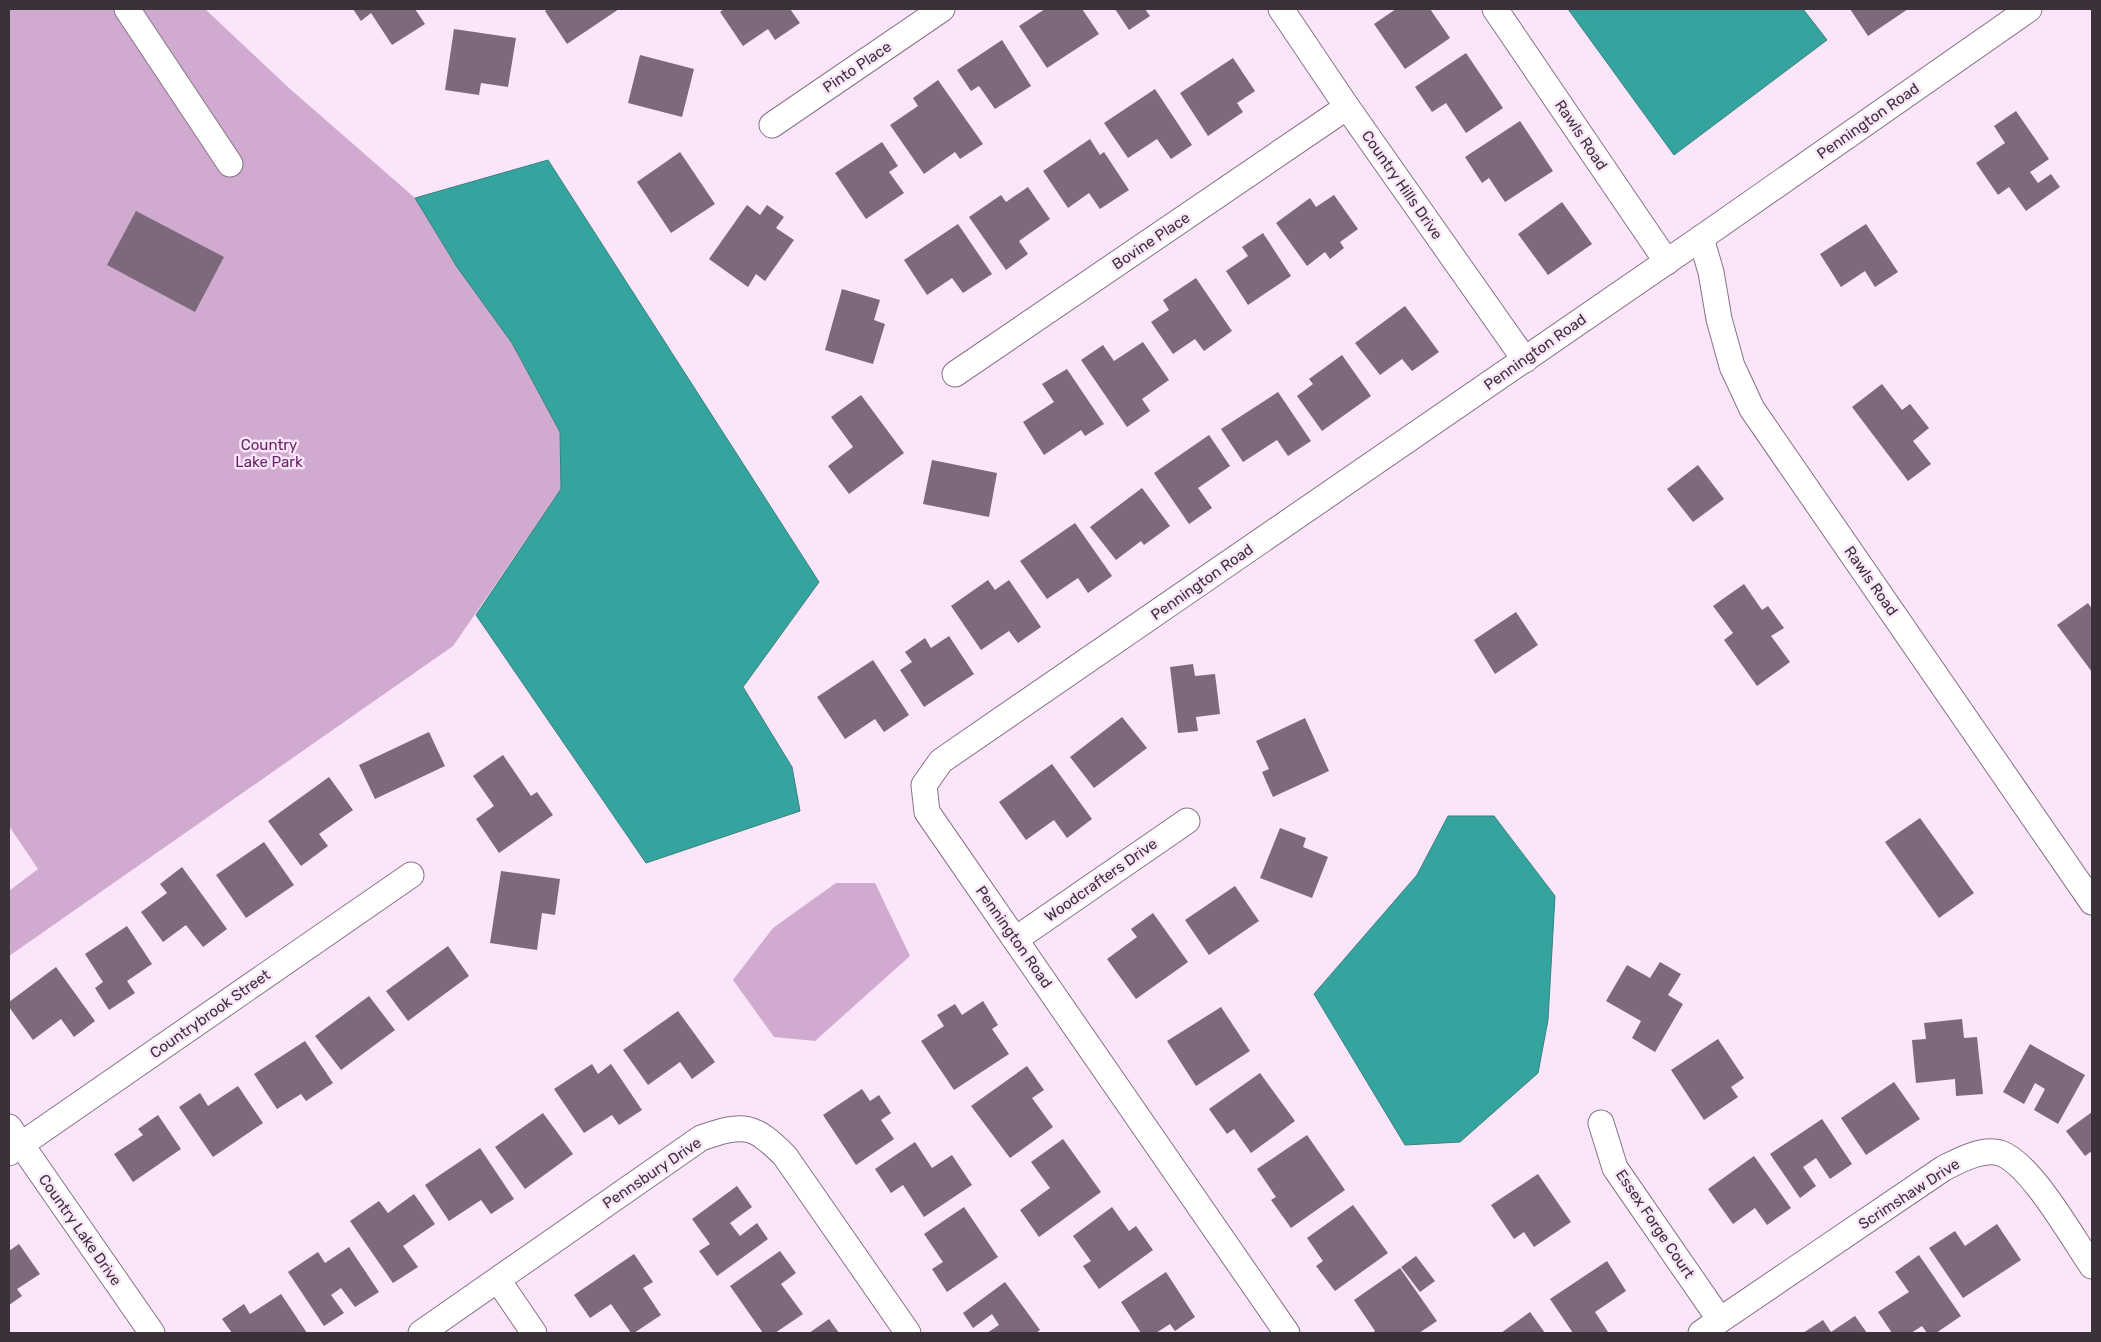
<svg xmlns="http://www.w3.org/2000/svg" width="2101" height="1342" font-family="Rubik,sans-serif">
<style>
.green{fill:#d0abcf}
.water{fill:#36a49e;stroke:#378280}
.building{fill:#7c697b}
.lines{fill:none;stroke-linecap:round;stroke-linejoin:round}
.minor-casing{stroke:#867386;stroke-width:27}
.minor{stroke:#fff;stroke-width:25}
.labels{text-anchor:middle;stroke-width:5;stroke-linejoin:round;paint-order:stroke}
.street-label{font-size:15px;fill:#3a3139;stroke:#fbe5fa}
.park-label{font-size:15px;fill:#672567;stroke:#fbe5fa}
</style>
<rect width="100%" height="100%" fill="#fbe5fa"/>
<g class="green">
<path d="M9 9H205L289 88 415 198 457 267 512 343 560 432 561 489 453 646 9 956V891L38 869 9 826Z"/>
<path d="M836 883H875L910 956 815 1041 774 1037 733 980 773 928Z"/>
</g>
<g class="water">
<path d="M1568 9H1803L1827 40 1674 155Z"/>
<path d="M548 160 819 582 743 687 792 767 800 811 646 863 476 615 561 489 560 432 512 343 457 267 415 198Z"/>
<path d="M1448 816H1494L1555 896 1548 1020 1538 1073 1460 1142 1405 1145 1314 994 1417 875Z"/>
</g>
<g class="building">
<path d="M353 9H415L425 24 392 45 371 13 361 21Z"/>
<path d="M548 9H619L567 44 545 11Z"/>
<path d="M724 9H790L800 23 775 40 768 29 743 46 720 12Z"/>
<path d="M1045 9H1082L1099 34 1047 68 1019 26Z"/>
<path d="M1115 9H1145L1150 16 1129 30Z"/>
<path d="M1396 9H1430L1450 38 1405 69 1374 24Z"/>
<path d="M1850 9H1908L1868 36Z"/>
<path d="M454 29 516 38 508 87 481 83 479 95 445 90Z"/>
<path d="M1002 40 1031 86 995 109 979 86 971 91 957 70Z"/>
<path d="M1466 53 1503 108 1466 133 1446 103 1432 112 1415 87Z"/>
<path d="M640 55 694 69 682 117 628 103Z"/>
<path d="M1233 58 1255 91 1237 103 1243 112 1208 136 1180 93Z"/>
<path d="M938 80 983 144 960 159 955 152 924 174 890 125 918 106 913 98Z"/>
<path d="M1155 89 1192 145 1171 159 1157 139 1128 158 1104 123Z"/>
<path d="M2016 111 2049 159 2030 172 2038 183 2051 174 2060 187 2026 211 2009 187 1998 195 1976 163 2005 143 1994 126Z"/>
<path d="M1520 121 1553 171 1505 202 1489 178 1482 183 1465 157Z"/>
<path d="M1090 139 1100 155 1104 152 1129 190 1100 209 1089 193 1068 208 1043 171Z"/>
<path d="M882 142 898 166 889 172 904 193 866 219 835 173Z"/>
<path d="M680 152 715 204 671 233 637 182Z"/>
<path d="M1028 187 1050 219 1019 241 1028 254 1006 270 969 217 1001 195 1006 202Z"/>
<path d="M1334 195 1358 229 1340 242 1344 248 1330 259 1325 252 1307 266 1276 223 1310 198 1316 207Z"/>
<path d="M1562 202 1592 244 1548 275 1518 234Z"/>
<path d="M747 205 760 215 767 205 784 217 776 228 794 240 765 281 756 274 748 287 709 259Z"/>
<path d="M136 211 224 257 195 312 107 265Z"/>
<path d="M958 224 992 274 963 293 952 278 927 295 904 260Z"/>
<path d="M1866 224 1898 272 1875 287 1865 271 1841 287 1820 254Z"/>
<path d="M1263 233 1291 276 1248 305 1226 271 1248 256 1242 247Z"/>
<path d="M1196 278 1232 331 1204 351 1195 339 1173 354 1151 322 1169 310 1163 300Z"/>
<path d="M842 289 880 300 874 320 885 324 873 364 825 350Z"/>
<path d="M1405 306 1439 352 1412 371 1402 359 1380 375 1355 343Z"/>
<path d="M1143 342 1169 380 1142 399 1150 411 1127 427 1081 360 1103 345 1114 361Z"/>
<path d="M1342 355 1371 396 1322 431 1297 396 1313 384 1309 379Z"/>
<path d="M1067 369 1104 424 1085 436 1081 430 1044 455 1023 422 1054 402 1042 384Z"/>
<path d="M1882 384 1902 410 1910 404 1929 428 1913 441 1931 464 1908 481 1852 407Z"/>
<path d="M1278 392 1311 441 1288 456 1277 440 1243 462 1221 429Z"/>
<path d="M861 395 904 453 849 494 828 466 853 447 831 417Z"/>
<path d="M1209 435 1230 466 1198 488 1212 508 1189 524 1154 473Z"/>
<path d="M932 460 997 473 989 517 923 504Z"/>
<path d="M1698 465 1724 499 1693 522 1667 489Z"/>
<path d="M1142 488 1170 526 1144 545 1141 541 1116 560 1090 527Z"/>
<path d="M1075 523 1112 576 1088 593 1078 578 1047 599 1020 561Z"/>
<path d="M988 580 995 590 1009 580 1041 627 1018 643 1009 631 981 650 951 606Z"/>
<path d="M1744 584 1762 610 1768 606 1784 628 1771 636 1790 662 1757 686 1724 640 1733 633 1713 606Z"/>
<path d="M2088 603 2092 609V672L2057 625Z"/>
<path d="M1516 612 1538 645 1495 674 1474 640Z"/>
<path d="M949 636 974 674 924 707 900 670 912 662 905 652 925 638 931 648Z"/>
<path d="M873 660 909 715 884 732 875 719 845 739 817 697Z"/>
<path d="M1193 664 1195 676 1215 674 1220 714 1196 717 1198 731 1178 733 1170 667Z"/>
<path d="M1122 717 1147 748 1094 788 1070 757Z"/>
<path d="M1305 718 1329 771 1273 797 1262 772 1269 769 1256 741Z"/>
<path d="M429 732 445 766 375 799 359 765Z"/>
<path d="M503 755 531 796 537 792 553 815 499 853 476 819 494 806 473 776Z"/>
<path d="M1052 764 1092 819 1067 838 1054 820 1026 840 999 802Z"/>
<path d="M329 777 353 810 319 834 328 846 301 866 268 821Z"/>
<path d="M1920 818 1974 893 1939 918 1885 842Z"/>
<path d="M1280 828 1306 838 1303 847 1328 857 1312 898 1260 878Z"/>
<path d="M264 842 294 885 246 918 216 875Z"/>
<path d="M182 867 227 929 203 947 186 925 163 942 141 912 167 893 160 884Z"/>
<path d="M501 871 560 879 555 915 542 913 537 950 490 943Z"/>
<path d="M1235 886 1259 921 1209 955 1185 920Z"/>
<path d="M1153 913 1188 962 1136 999 1107 959 1137 937 1131 929Z"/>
<path d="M127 926 152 964 127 981 135 993 109 1010 95 988 103 982 85 954Z"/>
<path d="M448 946 469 976 408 1021 386 991Z"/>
<path d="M1660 962 1681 974 1668 995 1683 1004 1655 1052 1632 1038 1641 1021 1606 1001 1627 965 1650 978Z"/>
<path d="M56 967 95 1021 74 1037 61 1019 33 1040 9 1007V1002Z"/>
<path d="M369 996 395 1030 341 1070 315 1036Z"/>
<path d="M983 1001 998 1025 992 1029 1009 1054 954 1090 921 1041 944 1026 937 1015 955 1004 962 1015Z"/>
<path d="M1221 1007 1250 1051 1196 1086 1167 1041Z"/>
<path d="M678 1011 715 1062 692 1079 680 1062 648 1085 623 1050Z"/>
<path d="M1962 1019 1964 1038 1977 1037 1983 1094 1956 1096 1955 1079 1916 1083 1912 1040 1926 1039 1924 1023Z"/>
<path d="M1718 1039 1744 1078 1731 1087 1738 1097 1704 1120 1671 1070Z"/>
<path d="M305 1041 333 1083 306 1101 301 1094 277 1109 254 1074Z"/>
<path d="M2030 1044 2085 1075 2058 1124 2034 1110 2045 1089 2035 1083 2024 1104 2003 1092Z"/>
<path d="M592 1064 598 1074 611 1064 642 1110 619 1125 612 1115 584 1133 554 1089Z"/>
<path d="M1027 1066 1044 1090 1032 1098 1053 1127 1010 1158 971 1106Z"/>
<path d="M1260 1073 1295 1121 1251 1153 1234 1129 1227 1134 1209 1109Z"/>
<path d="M1894 1082 1920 1119 1866 1155 1841 1118Z"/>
<path d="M238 1086 263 1123 213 1157 179 1107 200 1093 208 1106Z"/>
<path d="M862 1089 870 1101 879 1095 891 1113 881 1120 894 1139 856 1165 823 1115Z"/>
<path d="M2092 1112V1151L2085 1156 2066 1131Z"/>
<path d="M543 1113 573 1154 525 1189 495 1147Z"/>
<path d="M158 1115 181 1149 133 1182 114 1154 143 1135 138 1129Z"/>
<path d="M1822 1119 1852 1164 1830 1179 1816 1158 1803 1167 1816 1186 1800 1198 1770 1154Z"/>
<path d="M1307 1135 1345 1190 1291 1228 1271 1200 1276 1197 1257 1169Z"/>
<path d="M1063 1139 1101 1192 1039 1237 1020 1210 1050 1188 1031 1162Z"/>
<path d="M915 1142 932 1168 952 1155 972 1185 924 1217 903 1185 891 1193 875 1169Z"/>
<path d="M480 1148 514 1199 491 1214 481 1200 449 1221 425 1185Z"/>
<path d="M1754 1156 1791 1208 1767 1225 1755 1208 1733 1224 1708 1189Z"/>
<path d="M1538 1174 1571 1222 1534 1247 1524 1232 1514 1239 1491 1205Z"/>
<path d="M737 1186 752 1207 730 1223 740 1236 757 1223 768 1239 717 1276 699 1251 710 1244 692 1219Z"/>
<path d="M414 1194 435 1224 403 1246 418 1267 393 1283 350 1221 379 1201 388 1213Z"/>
<path d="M1353 1205 1388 1253 1335 1291 1316 1266 1323 1261 1307 1238Z"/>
<path d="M964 1207 998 1257 947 1292 932 1269 943 1262 924 1234Z"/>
<path d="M1112 1207 1129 1231 1136 1226 1153 1250 1099 1289 1083 1266 1091 1261 1073 1236Z"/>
<path d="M1997 1224 2021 1260 1963 1298 1929 1248 1955 1231 1965 1246Z"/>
<path d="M19 1244 40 1274 17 1289 22 1296 9 1305V1251Z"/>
<path d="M349 1247 379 1292 355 1307 341 1288 331 1295 344 1313 324 1326 288 1272 318 1252 325 1263Z"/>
<path d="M780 1251 796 1273 781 1284 803 1314 775 1333H763L730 1286Z"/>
<path d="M634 1254 653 1282 643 1288 661 1315 634 1333H631L611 1304 590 1318 574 1295Z"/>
<path d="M1919 1255 1961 1316 1936 1333H1927L1922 1326 1911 1333H1892L1878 1312 1909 1292 1895 1272Z"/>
<path d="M1416 1256 1435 1281 1420 1292 1401 1267Z"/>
<path d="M1607 1261 1626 1291 1595 1312 1608 1332 1573 1333 1550 1299Z"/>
<path d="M1400 1268 1437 1321 1419 1333H1372L1375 1331 1354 1300Z"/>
<path d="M1166 1272 1195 1317 1175 1331 1170 1324 1156 1333H1141L1121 1302Z"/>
<path d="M1005 1282 1040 1330 1036 1333H987L999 1325 992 1314 973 1328 963 1313Z"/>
<path d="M281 1294 307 1333H232L222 1319 244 1304 250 1314Z"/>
<path d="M1530 1312 1545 1333H1501Z"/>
<path d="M1855 1316 1867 1333H1803L1823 1320 1831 1332Z"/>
<path d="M829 1319 839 1333H809Z"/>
</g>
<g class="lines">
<defs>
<g id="minor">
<path d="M127 9 230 164"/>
<path d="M1281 9 1347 107 1525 360"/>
<path d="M1495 9 1667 262"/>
<path d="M772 125 942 9"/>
<path d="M1701 238 1711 272 1719 319 1732 366 1752 409 2092 902"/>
<path d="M955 374 1347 107"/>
<path d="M1016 939 1187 821"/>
<path d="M1601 1123 1615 1168 1720 1320"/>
<path d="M9 1127 152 1333"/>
<path d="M9 1153 411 875"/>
<path d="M498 1280 534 1333"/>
<path d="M421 1333 701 1138C744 1123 753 1124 785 1156L908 1333"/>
<path d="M1287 1333 927 812 924 785 941 761 1701 238 2029 9"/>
<path d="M1701 1333 1944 1168C1960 1160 1982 1148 2000 1153 2031 1163 2073 1239 2092 1266"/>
</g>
</defs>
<use href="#minor" class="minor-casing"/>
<use href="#minor" class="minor"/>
</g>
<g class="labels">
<g class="street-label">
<text transform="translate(857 67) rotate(-34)" y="5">Pinto Place</text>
<text transform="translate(1868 121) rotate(-35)" y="5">Pennington Road</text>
<text transform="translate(1581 135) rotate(56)" y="5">Rawls Road</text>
<text transform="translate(1402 185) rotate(55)" y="5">Country Hills Drive</text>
<text transform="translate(1151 241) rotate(-34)" y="5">Bovine Place</text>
<text transform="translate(1535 352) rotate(-35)" y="5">Pennington Road</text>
<text transform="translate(1871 581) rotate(55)" y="5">Rawls Road</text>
<text transform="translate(1202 582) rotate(-35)" y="5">Pennington Road</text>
<text transform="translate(1101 880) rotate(-35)" y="5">Woodcrafters Drive</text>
<text transform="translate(1014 937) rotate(55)" y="5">Pennington Road</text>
<text transform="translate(210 1014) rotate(-35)" y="5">Countrybrook Street</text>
<text transform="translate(652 1173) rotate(-34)" y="5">Pennsbury Drive</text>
<text transform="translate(1909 1194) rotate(-33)" y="5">Scrimshaw Drive</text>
<text transform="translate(1655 1224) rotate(56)" y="5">Essex Forge Court</text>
<text transform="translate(80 1230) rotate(55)" y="5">Country Lake Drive</text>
</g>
<g class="park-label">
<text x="269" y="450">Country<tspan x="269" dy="17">Lake Park</tspan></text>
</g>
</g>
<rect width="2101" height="1342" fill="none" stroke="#3a3139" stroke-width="20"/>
</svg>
